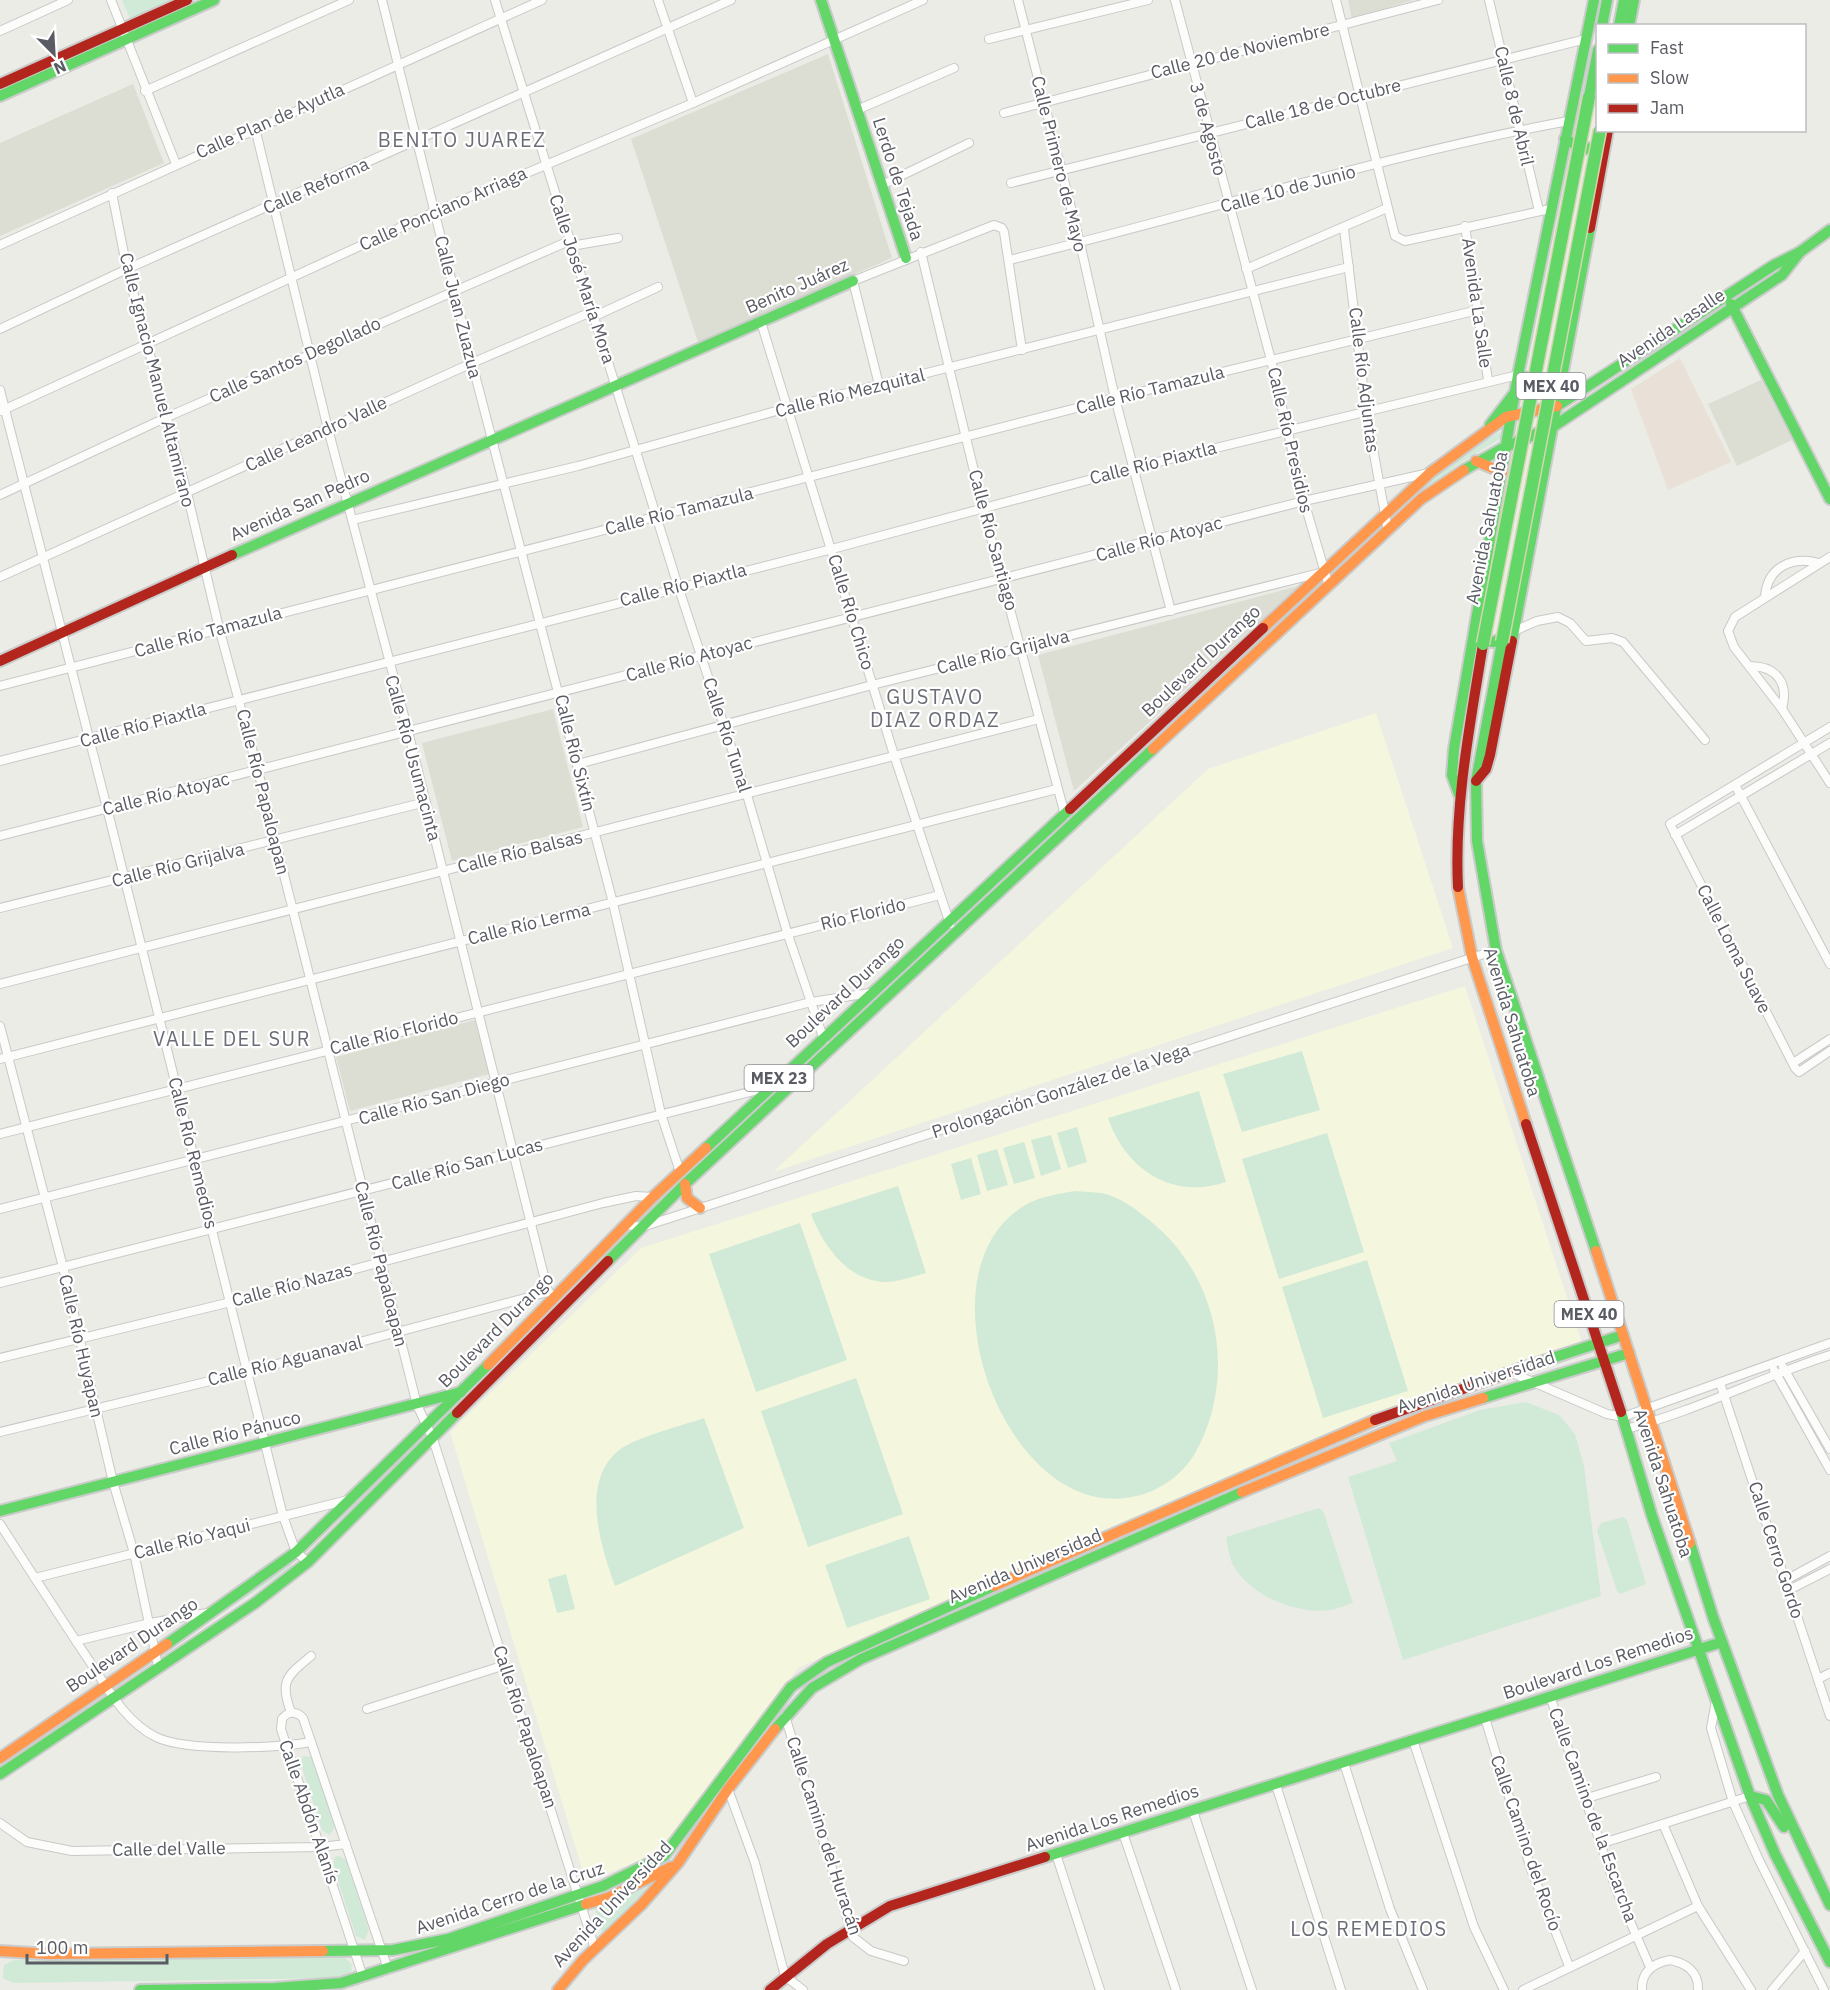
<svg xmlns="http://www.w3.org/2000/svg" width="1830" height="1990" font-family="'IBM Plex Sans',sans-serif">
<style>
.commercial{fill:#f4f6dd}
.education{fill:#dcddd3}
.medical{fill:#e9e0d7}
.green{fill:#d1ead7}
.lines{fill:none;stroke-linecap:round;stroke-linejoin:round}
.street-casing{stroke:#c8c9c8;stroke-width:10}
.fast-casing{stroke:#cacbcb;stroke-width:14}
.slow-casing{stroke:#cacbcb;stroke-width:14}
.jam-casing{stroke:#cacbcb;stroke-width:14}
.street{stroke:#fcfcfb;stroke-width:8}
.fast{stroke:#63d668;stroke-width:10}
.slow{stroke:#ff974d;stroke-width:10}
.jam{stroke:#b3261e;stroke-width:10}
.fast-bridge-casing{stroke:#d4d6b1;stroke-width:15;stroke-linecap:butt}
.fast-bridge{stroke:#63d668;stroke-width:12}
.labels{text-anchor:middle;stroke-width:4.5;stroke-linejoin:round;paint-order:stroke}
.shield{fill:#fff;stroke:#8c8d92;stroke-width:1.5}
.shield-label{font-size:16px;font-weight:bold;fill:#5a5c64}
.street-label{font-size:18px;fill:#5a5c64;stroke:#fff}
.neighbourhood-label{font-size:20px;letter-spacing:1.5px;fill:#6b6d77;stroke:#fff}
</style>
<rect width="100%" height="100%" fill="#ebece5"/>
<g class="commercial">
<path d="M1376 713 1453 948 773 1172 1208 769Z"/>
<path d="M1465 986 1583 1346 1409 1400 798 1668 665 1850 586 1882 450 1432 641 1248Z"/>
</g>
<g class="education">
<path d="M1348 0H1413L1352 19Z"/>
<path d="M828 54 892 258 698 342 631 139Z"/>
<path d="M133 84 164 163 0 236V143Z"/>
<path d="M1761 380 1792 440 1737 466 1708 404Z"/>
<path d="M1298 586 1074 791 1038 655Z"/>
<path d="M553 709 583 827 452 861 422 743Z"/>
<path d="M475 1020 489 1074 350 1111 336 1057Z"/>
</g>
<path class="medical" d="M1680 358 1731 462 1668 490 1631 389Z"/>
<g class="green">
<path d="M122 0H174L130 19Z"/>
<path d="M1507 428 1508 434 1457 465 1397 515H1393L1462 454Z"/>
<path d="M1320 582 1278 626 1074 814 1071 813Z"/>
<path d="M1302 1051 1320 1110 1242 1132 1223 1074Z"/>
<path d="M1199 1091 1226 1182C1172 1200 1126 1170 1108 1118Z"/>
<path d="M1077 1127 1087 1162 1068 1168 1057 1133Z"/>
<path d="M1327 1133 1364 1252 1279 1279 1242 1159Z"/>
<path d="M1051 1135 1061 1169 1041 1176 1031 1140Z"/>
<path d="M1024 1142 1035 1178 1014 1184 1003 1148Z"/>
<path d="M997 1149 1008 1185 987 1191 977 1155Z"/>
<path d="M971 1158 981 1194 961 1200 951 1164Z"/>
<path d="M898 1186 926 1273C912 1277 898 1282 884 1282 847 1280 823 1245 811 1214Z"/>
<path d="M1075 1191C1084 1192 1093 1192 1102 1193 1123 1198 1140 1212 1156 1226 1221 1282 1237 1381 1194 1455 1181 1476 1159 1491 1136 1496 1007 1528 911 1269 1027 1204 1042 1196 1059 1194 1075 1191Z"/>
<path d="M800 1223 847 1360 756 1392 709 1254Z"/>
<path d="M1367 1260 1408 1391 1323 1418 1282 1287Z"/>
<path d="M856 1378 903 1514 808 1547 761 1411Z"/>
<path d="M1526 1402 1559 1415 1575 1434 1584 1466 1601 1596 1403 1660 1348 1477 1397 1461 1389 1443 1480 1410Z"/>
<path d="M704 1418 744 1528 615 1586C601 1547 580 1483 618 1451 633 1438 684 1425 704 1418Z"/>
<path d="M415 1443 372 1489 320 1538Z"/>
<path d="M1319 1508 1324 1513 1353 1603C1346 1605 1338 1609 1331 1610 1297 1615 1250 1596 1233 1565 1229 1557 1228 1546 1226 1537Z"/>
<path d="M1623 1517 1627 1520 1646 1584 1620 1594 1617 1591 1597 1531 1601 1523Z"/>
<path d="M909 1536 930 1599 847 1628 825 1565Z"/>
<path d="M291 1564 294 1566 167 1649V1648Z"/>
<path d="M566 1574 575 1609 557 1613 548 1579Z"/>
<path d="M303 1756 311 1757 314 1760 335 1826 330 1835 322 1830 301 1764Z"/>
<path d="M339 1856 346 1860 369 1930 365 1940 356 1936 333 1866 335 1857Z"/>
<path d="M648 1887 649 1888 603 1936 595 1909Z"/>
<path d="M343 1955 352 1965 351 1972 338 1978 13 1983 3 1978 4 1965 14 1960Z"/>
</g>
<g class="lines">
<defs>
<g id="street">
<path d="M111 0 176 164"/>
<path d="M382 0 472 363 613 903 661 1114 680 1172"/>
<path d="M495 0 678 586 747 795 787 932 824 1040"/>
<path d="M658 0 693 103"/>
<path d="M1018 0 1080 243 1115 398 1171 611"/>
<path d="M1175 0 1271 360 1304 501 1329 586"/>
<path d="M1336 0 1395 236 1405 241 1550 209"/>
<path d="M1489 0 1539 211"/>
<path d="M0 31 68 0"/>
<path d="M989 39 1148 0"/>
<path d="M145 91 349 0"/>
<path d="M857 110 954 68"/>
<path d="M1004 113 1438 0"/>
<path d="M255 128 328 429 408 731 548 1292"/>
<path d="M1011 183 1586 39"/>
<path d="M882 185 969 143"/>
<path d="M112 193 127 269 187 493 219 628 258 771 417 1405 433 1439 595 1949"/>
<path d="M1465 226 1488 380"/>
<path d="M1344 229 1366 410 1388 531"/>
<path d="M0 245 542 0"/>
<path d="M571 246 618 238"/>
<path d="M921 252 983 508 1065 815"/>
<path d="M1009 260C1195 215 1380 156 1568 121"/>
<path d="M1246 269 1387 208"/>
<path d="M593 317 658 287"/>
<path d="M761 322 894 755 950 924"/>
<path d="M0 329 127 269 731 0"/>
<path d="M879 385 853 281 994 225 1002 228 1004 232 1022 350"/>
<path d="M0 390 107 808 283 1516 296 1552 308 1562"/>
<path d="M1 411 434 212 693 103 923 0"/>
<path d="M0 495 165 418 569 241"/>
<path d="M352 520 578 466 787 408 1349 267"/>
<path d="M1830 557 1735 617 1728 631 1734 647 1782 709 1830 783"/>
<path d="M0 577 472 363 591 312"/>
<path d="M1765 597C1767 567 1792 556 1819 563"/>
<path d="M1512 632 1537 621 1558 617 1570 623 1586 641 1612 638 1623 642 1705 740"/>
<path d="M1749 666C1777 666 1789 683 1782 709"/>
<path d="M0 686 1115 398 1478 310"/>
<path d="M1830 727 1670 824 1795 1068 1799 1072 1830 1051"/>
<path d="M0 761 832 549 1133 468 1518 375"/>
<path d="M578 764 872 685 1320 573"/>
<path d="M1735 785 1830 964"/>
<path d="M1675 835 1830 743"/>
<path d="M0 836 1304 501 1429 473"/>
<path d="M0 908 426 802"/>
<path d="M0 984 1039 719"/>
<path d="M0 1026 63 1267 113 1482 134 1553 158 1666"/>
<path d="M0 1059 1057 789"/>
<path d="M1793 1063 1830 1039"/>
<path d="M0 1134 940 895"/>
<path d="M0 1209 811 1002 870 993"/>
<path d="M626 1225 642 1227 1496 950"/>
<path d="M0 1283 769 1087"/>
<path d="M0 1358 231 1302 603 1203 636 1196 653 1197"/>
<path d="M1783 1367 1830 1449"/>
<path d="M1774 1370 1830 1470"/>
<path d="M1512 1373 1607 1414 1623 1417 1830 1343"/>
<path d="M1720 1383 1830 1716"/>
<path d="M1626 1429C1696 1411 1761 1377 1830 1355"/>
<path d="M0 1432 247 1372 548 1292 550 1293"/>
<path d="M0 1524C29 1569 58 1614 88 1659 107 1687 125 1722 156 1737 187 1752 277 1748 311 1742"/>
<path d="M35 1578 348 1500"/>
<path d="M1786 1580 1830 1556"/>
<path d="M1789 1590 1830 1569"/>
<path d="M76 1641 150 1623 207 1613"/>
<path d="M1818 1679 1830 1673"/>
<path d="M1550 1696 1616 1889 1650 1967"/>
<path d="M1716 1701 1711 1728 1733 1802 1759 1860 1824 1990"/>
<path d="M367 1709 505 1665"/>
<path d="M291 1712C279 1681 287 1676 311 1656"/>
<path d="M785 1716 853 1937 871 1951 904 1961"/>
<path d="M1485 1718 1531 1869 1569 1966"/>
<path d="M1413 1740 1474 1927 1504 1990"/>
<path d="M1344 1763 1390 1909 1423 1990"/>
<path d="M1276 1785 1341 1990"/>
<path d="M728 1789 755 1863 785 1976 803 1990"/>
<path d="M1584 1799 1656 1777"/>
<path d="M1193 1811 1252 1990"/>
<path d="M0 1823 27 1842 72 1851 321 1847 346 1844"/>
<path d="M1663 1824 1698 1906 1751 1990"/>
<path d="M1123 1833 1176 1990"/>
<path d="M1600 1844 1750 1796"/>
<path d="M1056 1854 1100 1990"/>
<path d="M363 1977 281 1729 282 1719C288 1711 296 1711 303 1718L388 1969"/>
<path d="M1523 1990 1698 1906"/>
<path d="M1642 1990C1641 1972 1653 1963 1670 1960 1686 1963 1699 1972 1698 1990"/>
<path d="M1772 1990 1805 1951"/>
</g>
<g id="fast">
<path d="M821 0 906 258"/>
<path d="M1602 26 1607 0"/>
<path d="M1619 26 1624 0"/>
<path d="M1629 26 1634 0"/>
<path d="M0 96 214 0"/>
<path d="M1589 97 1598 50"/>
<path d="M1565 139 1583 149 1602 147"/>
<path d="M1731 304 1830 499"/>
<path d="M1518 375 1540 382 1558 376"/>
<path d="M1557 406 1774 265 1800 252 1830 230"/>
<path d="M1490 425 1516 391"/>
<path d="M1554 426 1782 275 1800 252"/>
<path d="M1464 470 1501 449 1554 426"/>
<path d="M232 555 853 281"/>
<path d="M1476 640 1494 642 1509 635"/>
<path d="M1512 641 1590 228"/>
<path d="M1502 642 1476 781 1477 841 1496 950 1596 1251"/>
<path d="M1459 794 1452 775 1454 749 1518 375 1594 0"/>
<path d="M706 1148 1070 809"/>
<path d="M608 1261 685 1184 1153 749"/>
<path d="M1522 1368 1623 1335"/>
<path d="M1483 1398 1629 1353"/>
<path d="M1621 1412 1652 1516 1750 1796 1775 1854 1830 1962"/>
<path d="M0 1511 461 1392"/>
<path d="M1690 1543 1713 1617 1778 1795 1830 1905"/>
<path d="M167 1644 296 1552 488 1365"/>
<path d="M775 1729 812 1688 861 1659 1242 1492"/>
<path d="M0 1774 255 1603 308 1562 457 1413"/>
<path d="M1750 1796 1766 1800 1784 1827"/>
<path d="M1045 1857 1722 1642"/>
<path d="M323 1951 393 1950 448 1939 603 1886 664 1856 791 1687 827 1662 994 1586"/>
<path d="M140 1990 275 1988 341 1983 586 1904"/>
</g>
<g id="slow">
<path d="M1476 461 1502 472"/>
<path d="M1263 628 1431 472 1506 417 1557 406"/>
<path d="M1153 749 1421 499 1464 470"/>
<path d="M1458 887 1472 957 1526 1124"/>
<path d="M685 1184 687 1198 700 1208"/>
<path d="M1596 1251 1690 1543"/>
<path d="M488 1365 653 1197 706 1148"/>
<path d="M1242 1492 1425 1416 1483 1398"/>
<path d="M994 1586 1375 1420"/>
<path d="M0 1758 167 1644"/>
<path d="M586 1904 610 1897 671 1867"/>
<path d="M0 1951 49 1954 323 1951"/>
<path d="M558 1990 583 1960 642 1904 678 1863 728 1789 775 1729"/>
</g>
<g id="jam">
<path d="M0 84 187 0"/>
<path d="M1590 228 1608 130"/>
<path d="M0 661 232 555"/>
<path d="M1476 781 1486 769 1490 755 1512 641"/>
<path d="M1070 809 1263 628"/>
<path d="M1458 887C1454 805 1470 725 1483 644"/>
<path d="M1526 1124 1621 1412"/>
<path d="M457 1413 608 1261"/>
<path d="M1375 1420 1522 1368"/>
<path d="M770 1990 827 1944 890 1906 1045 1857"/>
</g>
</defs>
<use href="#street" class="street-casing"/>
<use href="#fast" class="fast-casing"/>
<use href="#slow" class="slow-casing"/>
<use href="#jam" class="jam-casing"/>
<use href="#street" class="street"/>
<use href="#fast" class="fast"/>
<use href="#slow" class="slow"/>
<use href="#jam" class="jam"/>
<defs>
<g id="fast-bridge">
<path d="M1502 642 1600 130"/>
<path d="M1483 644 1589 97"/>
</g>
</defs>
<use href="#fast-bridge" class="fast-bridge-casing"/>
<use href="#fast-bridge" class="fast-bridge"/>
</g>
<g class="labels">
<g class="shield">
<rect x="1516.5" y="373" width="69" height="26" rx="4.5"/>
<rect x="744.5" y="1065" width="69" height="26" rx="4.5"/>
<rect x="1554.5" y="1301" width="69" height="26" rx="4.5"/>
</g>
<g class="shield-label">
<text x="1551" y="392">MEX 40</text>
<text x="779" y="1084">MEX 23</text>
<text x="1589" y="1320">MEX 40</text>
</g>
<g class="street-label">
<text transform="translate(1240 51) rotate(-14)" y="6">Calle 20 de Noviembre</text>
<text transform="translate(1323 104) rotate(-14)" y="6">Calle 18 de Octubre</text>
<text transform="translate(1514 106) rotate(77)" y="6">Calle 8 de Abril</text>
<text transform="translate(270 121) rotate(-24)" y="6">Calle Plan de Ayutla</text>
<text transform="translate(1208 129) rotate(75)" y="6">3 de Agosto</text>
<text transform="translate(1059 164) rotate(76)" y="6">Calle Primero de Mayo</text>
<text transform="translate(898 179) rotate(72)" y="6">Lerdo de Tejada</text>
<text transform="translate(316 186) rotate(-24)" y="6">Calle Reforma</text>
<text transform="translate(1288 189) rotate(-15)" y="6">Calle 10 de Junio</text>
<text transform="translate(443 209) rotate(-24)" y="6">Calle Ponciano Arriaga</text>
<text transform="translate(582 279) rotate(72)" y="6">Calle José María Mora</text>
<text transform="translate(797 286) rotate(-24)" y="6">Benito Juárez</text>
<text transform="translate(1477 303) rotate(82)" y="6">Avenida La Salle</text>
<text transform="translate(458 307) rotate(76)" y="6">Calle Juan Zuazua</text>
<text transform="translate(1671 328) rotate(-34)" y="6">Avenida Lasalle</text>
<text transform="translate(295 360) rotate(-24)" y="6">Calle Santos Degollado</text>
<text transform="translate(157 380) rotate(76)" y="6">Calle Ignacio Manuel Altamirano</text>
<text transform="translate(1364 380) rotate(83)" y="6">Calle Río Adjuntas</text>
<text transform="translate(1150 390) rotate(-14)" y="6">Calle Río Tamazula</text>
<text transform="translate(850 393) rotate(-14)" y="6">Calle Río Mezquital</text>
<text transform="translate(316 434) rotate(-25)" y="6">Calle Leandro Valle</text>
<text transform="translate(1290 440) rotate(77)" y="6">Calle Río Presidios</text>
<text transform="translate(1153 463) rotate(-14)" y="6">Calle Río Piaxtla</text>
<text transform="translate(300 505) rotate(-24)" y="6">Avenida San Pedro</text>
<text transform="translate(679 511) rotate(-14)" y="6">Calle Río Tamazula</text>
<text transform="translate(1487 528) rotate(-79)" y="6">Avenida Sahuatoba</text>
<text transform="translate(1159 539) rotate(-15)" y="6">Calle Río Atoyac</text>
<text transform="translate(993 540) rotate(75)" y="6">Calle Río Santiago</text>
<text transform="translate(683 585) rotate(-14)" y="6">Calle Río Piaxtla</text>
<text transform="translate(851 612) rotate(73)" y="6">Calle Río Chico</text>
<text transform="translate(208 632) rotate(-15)" y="6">Calle Río Tamazula</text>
<text transform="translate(1003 652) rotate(-14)" y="6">Calle Río Grijalva</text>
<text transform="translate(689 659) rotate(-15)" y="6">Calle Río Atoyac</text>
<text transform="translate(1201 661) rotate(-43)" y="6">Boulevard Durango</text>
<text transform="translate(143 725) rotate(-15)" y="6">Calle Río Piaxtla</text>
<text transform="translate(727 735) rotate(72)" y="6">Calle Río Tunal</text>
<text transform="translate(575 753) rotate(76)" y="6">Calle Río Sixtín</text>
<text transform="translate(413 758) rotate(75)" y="6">Calle Río Usumacinta</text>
<text transform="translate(263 792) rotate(76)" y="6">Calle Río Papaloapan</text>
<text transform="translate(166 794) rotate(-14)" y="6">Calle Río Atoyac</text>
<text transform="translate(520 852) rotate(-14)" y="6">Calle Río Balsas</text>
<text transform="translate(178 865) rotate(-14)" y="6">Calle Río Grijalva</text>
<text transform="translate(863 914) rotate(-14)" y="6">Río Florido</text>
<text transform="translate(529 924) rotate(-14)" y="6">Calle Río Lerma</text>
<text transform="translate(1734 949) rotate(63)" y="6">Calle Loma Suave</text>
<text transform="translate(845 992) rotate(-43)" y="6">Boulevard Durango</text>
<text transform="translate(1512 1022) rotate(73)" y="6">Avenida Sahuatoba</text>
<text transform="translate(394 1033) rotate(-14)" y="6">Calle Río Florido</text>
<text transform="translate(1061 1091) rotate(-18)" y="6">Prolongación González de la Vega</text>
<text transform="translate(434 1099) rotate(-15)" y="6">Calle Río San Diego</text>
<text transform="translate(193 1153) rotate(76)" y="6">Calle Río Remedios</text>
<text transform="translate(467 1164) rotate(-15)" y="6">Calle Río San Lucas</text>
<text transform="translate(381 1264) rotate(76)" y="6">Calle Río Papaloapan</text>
<text transform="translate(292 1285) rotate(-15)" y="6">Calle Río Nazas</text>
<text transform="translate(496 1330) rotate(-45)" y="6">Boulevard Durango</text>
<text transform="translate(81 1346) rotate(77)" y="6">Calle Río Huyapan</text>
<text transform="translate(285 1361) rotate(-14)" y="6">Calle Río Aguanaval</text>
<text transform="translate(1476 1382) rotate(-18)" y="6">Avenida Universidad</text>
<text transform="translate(235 1433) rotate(-14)" y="6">Calle Río Pánuco</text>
<text transform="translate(1663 1483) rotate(72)" y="6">Avenida Sahuatoba</text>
<text transform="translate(192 1539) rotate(-14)" y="6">Calle Río Yaqui</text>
<text transform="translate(1776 1550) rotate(72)" y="6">Calle Cerro Gordo</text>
<text transform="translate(1025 1566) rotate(-23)" y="6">Avenida Universidad</text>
<text transform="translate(132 1645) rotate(-34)" y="6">Boulevard Durango</text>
<text transform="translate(1598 1663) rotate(-18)" y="6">Boulevard Los Remedios</text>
<text transform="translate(525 1727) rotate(72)" y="6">Calle Río Papaloapan</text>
<text transform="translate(309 1812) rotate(71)" y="6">Calle Abdón Alanís</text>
<text transform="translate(1593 1815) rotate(70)" y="6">Calle Camino de la Escarcha</text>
<text transform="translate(1112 1818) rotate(-18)" y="6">Avenida Los Remedios</text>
<text transform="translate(824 1836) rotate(72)" y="6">Calle Camino del Huracán</text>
<text transform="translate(1526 1843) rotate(71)" y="6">Calle Camino del Rocío</text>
<text transform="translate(169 1849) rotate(-1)" y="6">Calle del Valle</text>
<text transform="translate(510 1898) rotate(-18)" y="6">Avenida Cerro de la Cruz</text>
<text transform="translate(612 1904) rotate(-47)" y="6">Avenida Universidad</text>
</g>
<g class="neighbourhood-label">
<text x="462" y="147">BENITO JUAREZ</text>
<text x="935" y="704">GUSTAVO<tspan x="935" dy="23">DIAZ ORDAZ</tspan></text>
<text x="232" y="1046">VALLE DEL SUR</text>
<text x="1369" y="1936">LOS REMEDIOS</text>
</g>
</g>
<rect x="1596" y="24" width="210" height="108" fill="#ffffff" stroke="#bdbec1" stroke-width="1.5"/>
<rect x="1608" y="44" width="30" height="9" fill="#63d668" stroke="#bdbec1" stroke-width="1.5"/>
<text x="1650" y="54" font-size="18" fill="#5a5c64">Fast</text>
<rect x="1608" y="74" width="30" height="9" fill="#ff974d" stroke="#bdbec1" stroke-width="1.5"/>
<text x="1650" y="84" font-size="18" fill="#5a5c64">Slow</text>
<rect x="1608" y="104" width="30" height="9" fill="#b3261e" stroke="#bdbec1" stroke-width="1.5"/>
<text x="1650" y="114" font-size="18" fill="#5a5c64">Jam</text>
<g transform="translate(54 54) rotate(156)" stroke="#ffffff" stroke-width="4.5" paint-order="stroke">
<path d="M0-4.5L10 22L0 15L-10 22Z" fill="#5a5c64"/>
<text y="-9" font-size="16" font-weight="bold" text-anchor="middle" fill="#5a5c64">N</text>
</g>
<path d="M27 1954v9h140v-9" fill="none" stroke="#5a5c64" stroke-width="3"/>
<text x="36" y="1954" font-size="18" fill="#5a5c64" stroke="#ffffff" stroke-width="4.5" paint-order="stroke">100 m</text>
</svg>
